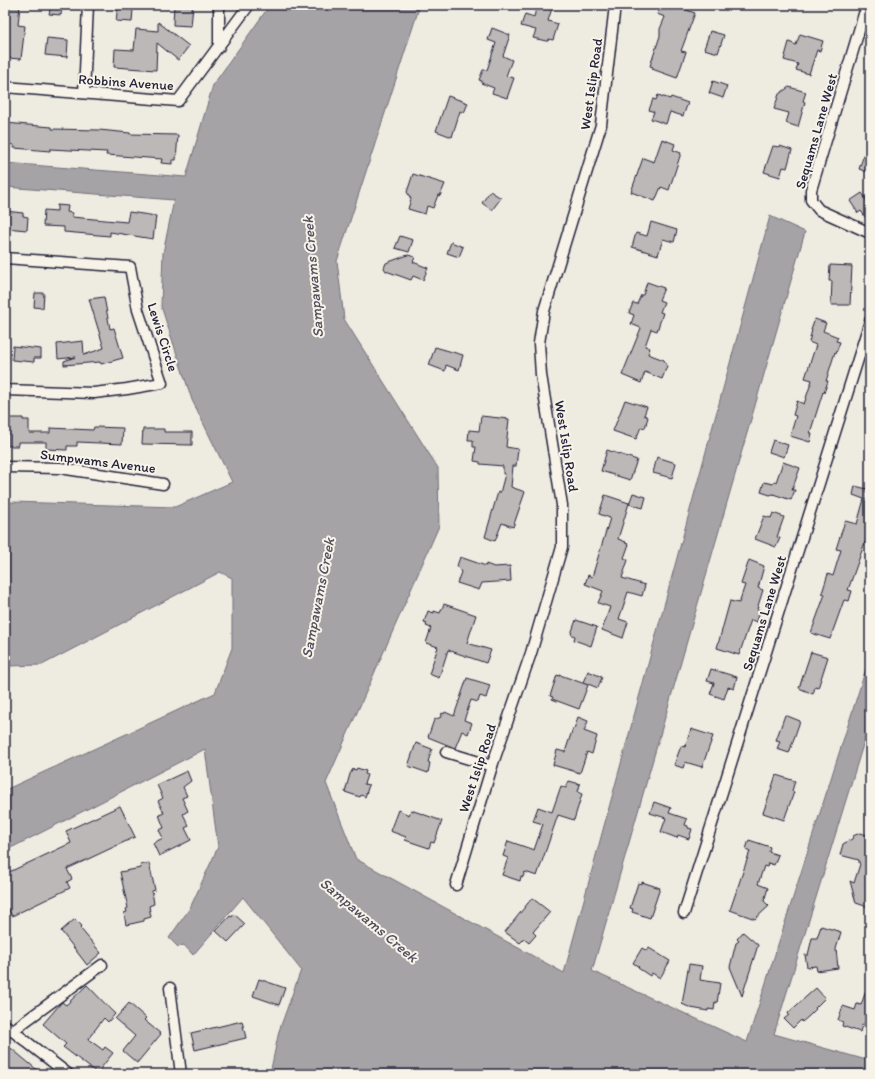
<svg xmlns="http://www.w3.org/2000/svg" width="875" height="1079" font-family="Itim,sans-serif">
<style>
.water{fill:#a6a3a6;stroke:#716f7b}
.building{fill:#bbb8b7;stroke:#22223b}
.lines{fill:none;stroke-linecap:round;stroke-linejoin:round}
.minor-casing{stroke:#22223b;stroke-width:13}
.minor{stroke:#f7f3e8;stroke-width:10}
.labels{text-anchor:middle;stroke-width:4;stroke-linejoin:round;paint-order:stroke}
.street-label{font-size:14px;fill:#22223b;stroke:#f7f3e8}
.water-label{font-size:15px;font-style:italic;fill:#504f60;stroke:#f7f3e8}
</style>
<rect width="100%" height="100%" fill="#eeebe1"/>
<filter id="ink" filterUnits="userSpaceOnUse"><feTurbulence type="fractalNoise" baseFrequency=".025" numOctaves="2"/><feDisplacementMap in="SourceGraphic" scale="8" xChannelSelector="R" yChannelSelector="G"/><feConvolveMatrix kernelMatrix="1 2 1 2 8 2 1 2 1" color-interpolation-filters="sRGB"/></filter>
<g filter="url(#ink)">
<path class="water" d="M270 5H420L337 261 344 319 438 468 439 526 326 783 356 859 564 973 770 216 805 232 592 971 747 1042 870 656V722L774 1034 870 1061V1074H270L279 1031 301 970 243 897 193 955 184 945 178 947 169 938 190 908 218 847 205 749 5 851V790L215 693 232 648V578L220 572 42 665 8 666 5 665V505L12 502 175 507 232 482 192 400 161 306 163 253 174 200 5 187V163L186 177 213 85Z"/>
<g class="building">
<path d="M5 5H20L18 25 25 26 21 59 6 58 7 48H5Z"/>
<path d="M51 5H62L61 15 49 14Z"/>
<path d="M118 5H132V8L133 9 132 22 116 21Z"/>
<path d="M174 5 193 6 191 26 173 25Z"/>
<path d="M539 5 552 8 548 21 558 24 553 40 549 39 548 41H546L533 38 536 30 521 26 525 14 534 17 536 9H538Z"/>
<path d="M661 5H672L695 13 681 51 686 52 677 78 652 69 653 67 650 66 660 36V29L665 17 657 14Z"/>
<path d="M158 22 189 46 178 60 157 43 156 70 114 67 115 49 134 50 136 29 158 31Z"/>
<path d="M492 28 510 35 503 56 512 60 506 76 514 78 507 98 492 93 494 88 481 83 482 81 479 80 483 70H487L496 43 488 40Z"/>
<path d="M710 31 724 35 718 53 704 49Z"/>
<path d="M800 34 823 41 820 51 817 50 809 74 796 70 798 64 784 60 789 42 796 45Z"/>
<path d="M47 38 68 40 67 57 45 55Z"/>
<path d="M713 81 727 86 723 98 709 93Z"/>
<path d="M789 87 806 92 803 101 805 102 798 127 786 123 789 113 774 109 779 94Z"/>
<path d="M658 95 670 99 671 97 688 103 683 116 670 112 666 124 651 119 654 112 649 110 653 99 656 100Z"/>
<path d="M448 96 468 103 464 113 460 111 452 137 436 131Z"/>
<path d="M5 123 52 127V129L99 130 130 133V134L178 135 176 160H172V164L161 163 162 159 106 155 107 152 50 149V151L14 148V145L5 144Z"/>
<path d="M662 139 675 144 673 150 681 153 669 190 661 187 655 201 631 192 643 158 654 162Z"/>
<path d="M868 143H870V173L859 169Z"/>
<path d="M773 146 779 147 780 146 792 150 787 168 783 167 780 177 764 172Z"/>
<path d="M413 174 445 184 440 196 438 195 433 208 427 206 425 214 408 209 411 199 407 192Z"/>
<path d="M490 191 501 198 492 210 482 203Z"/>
<path d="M862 193 870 205V224L861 211 858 213 850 201Z"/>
<path d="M57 205 68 206 67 212 72 213V217L127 222 129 212 156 216 153 239 110 232V236L64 232V227L43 226 44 210 57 211Z"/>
<path d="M5 211 23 213V216L28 217 27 230 5 228Z"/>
<path d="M651 222 677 230 674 242 663 239 658 255 632 247 636 233 647 236Z"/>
<path d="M400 236 413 240 409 252 395 248Z"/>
<path d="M451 242 463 247 459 257 447 253Z"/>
<path d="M408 255 415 257 413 262 428 268 423 280 413 276 411 280 386 271 384 268 386 263Z"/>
<path d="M830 265 852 266 850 305H831L832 281H829Z"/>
<path d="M647 282 664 288 659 300 664 302 660 312 663 313 657 331 651 329 645 346 650 348 648 354 664 360 667 366 662 379 645 372 641 383 622 375 641 328 631 324 634 315 629 313 633 303 637 304 641 295H643Z"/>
<path d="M35 293H44L43 308 34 307Z"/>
<path d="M104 297 110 329 114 328 123 358 101 364 100 362 64 365V361L76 357 58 359 57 344 83 341 84 355 104 348 89 299Z"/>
<path d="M815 319 826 323 823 331 838 337 836 341 840 342 836 353 835 352 826 381H828L824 393 823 392 810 433H812L810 442 790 436 796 416 793 415 797 401 804 404 812 380 805 378 816 345 809 342 812 330H811Z"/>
<path d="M13 346 41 349V358H34V362L12 360Z"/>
<path d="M435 347 463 355 459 370 446 365 445 371 429 365Z"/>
<path d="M625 400 647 407 644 415 648 417 645 428 641 427 636 439 613 431Z"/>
<path d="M481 416 509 419 506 447 518 449 516 466H513L511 487 525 492 513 527 502 523 495 541 485 537 498 492 500 493 505 474H503V466L480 464V462L474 461 476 447H473V440H468L469 430 479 431Z"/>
<path d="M5 418H23V420H29V433H50V428L93 430 94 427 123 428 122 444 77 442V446H67V450L46 449V442H18V446H8V433H5Z"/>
<path d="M143 429H164V432H192V445L142 444Z"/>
<path d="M773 440 788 445 784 457 769 452Z"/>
<path d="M607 450 637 460 630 480 601 471Z"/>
<path d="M657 457 676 463 672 478 653 473Z"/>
<path d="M783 462 800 468 792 490H795L791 500 773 494 770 495 761 492 764 482 773 484 774 481 776 482Z"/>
<path d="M855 486 867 489H870V543L865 542 848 590 852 591 849 601 844 600 830 639 811 633 825 594 822 593 828 574 833 576 841 550 836 549 845 521 857 524 864 499 853 495Z"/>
<path d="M633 493 646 497 643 508 629 504Z"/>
<path d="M605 495 629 503 618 539 626 542 625 543 629 544 624 558 628 560 622 578 645 585 642 596 628 592 619 619 628 622 623 638 602 630 610 607 598 603 603 591 585 584 588 575 592 577 610 518 599 514Z"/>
<path d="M773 513 784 517 777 537 780 538 776 547 755 539 764 516 771 518Z"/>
<path d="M460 557 486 566V564L494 567 510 566 511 581 482 583 479 590 457 583 461 572 457 566Z"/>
<path d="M749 560 764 566 758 588 763 590 757 609 760 610 757 622 751 620 739 655 717 648 730 601 739 603 745 585 741 584Z"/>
<path d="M444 604 476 615 467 643 491 650 486 663 448 650 439 678 429 674 438 647 426 643 431 628 426 626 427 623 424 622 428 611 434 613V611L440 613Z"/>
<path d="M576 620 597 627 591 646 574 640 575 636 571 634Z"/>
<path d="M811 652 828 657 818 688 815 687 813 694 799 688Z"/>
<path d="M711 669 737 677 734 689 728 687 724 699 710 694 714 683 707 681Z"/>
<path d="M588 671 602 677 598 688 583 682Z"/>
<path d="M557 675 560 676V675L588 685 579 709 552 699 553 697 550 696Z"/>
<path d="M467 678 490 685 486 698 480 696 478 702 471 700 464 720 472 723 468 734 462 731 455 748 428 737 434 720 441 717 442 713 444 714 445 712 454 716Z"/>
<path d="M785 715 800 721 789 753 777 749 780 741 776 740Z"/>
<path d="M578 717 588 721 584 731 597 736 592 754 587 752 580 773 553 765 557 750 565 752 573 728 574 729Z"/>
<path d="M691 729 713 736 702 767 685 762 683 768 674 765 681 746 685 747Z"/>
<path d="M416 743 432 749 428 762 430 763 428 773 408 766Z"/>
<path d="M357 768 366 771 365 774 367 775 364 784 369 785 365 797 361 795 360 797 345 792 350 774 353 769 356 770Z"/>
<path d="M187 771 191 781 183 787 187 796 182 798 188 811 183 814 189 826 185 828 191 840 159 856 153 843 163 838 159 830 164 828 159 815 164 813 158 801 163 798 157 785Z"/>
<path d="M776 775 795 781 792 791 794 792 784 820 763 813Z"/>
<path d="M569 781 580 784 578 792 582 794 574 820 558 815 537 876 525 872 523 877 521 876 520 881 502 875 508 858 503 856 508 841 534 850 543 824 533 821 538 807 552 812 561 786 566 788Z"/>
<path d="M654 802 671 808 669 813 687 819 685 825 688 826V828L692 829 689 839 678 835 677 838 661 832 666 818 650 813Z"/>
<path d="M120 806 135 837 67 869 72 879 67 882 70 888 12 916 8 909 5 910V874L71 843 66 831Z"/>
<path d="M398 810 409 815 411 810 442 821 434 843 431 842 429 848 405 840 406 837 390 831Z"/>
<path d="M860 833 870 836V901L868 907 856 903 850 881 854 883 860 864 859 863V860L840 855 843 844 852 839 853 836Z"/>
<path d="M749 840 770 847 769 852 778 855 774 865 768 863 767 867 764 866 758 884 768 888 764 901 769 906 755 919 730 910 750 851 746 849Z"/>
<path d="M149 863 155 890 152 891 154 904 149 906 151 917 144 919V921L126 925 124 913 127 912 126 909 128 908 120 872 141 868 140 865Z"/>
<path d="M642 882 660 888 650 918 632 912 633 909 630 908 638 883 642 884Z"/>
<path d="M532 898 550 912 533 932 536 935 529 943 524 939 520 943 505 932Z"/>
<path d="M234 914 245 924 228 942 216 931 230 916 232 917Z"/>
<path d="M75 919 82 926 80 928 101 953 87 965 61 931Z"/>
<path d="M821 926 841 932 836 949 838 968 817 971 816 966 807 967 805 955H808L812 938H817Z"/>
<path d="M743 932 758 945 742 996 730 967 736 943 739 941 737 939Z"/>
<path d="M642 948 647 951 649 948 670 961 660 978 652 973 650 976 638 968 639 967 633 963Z"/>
<path d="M689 964 702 966 700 980 720 983 717 1003 715 1002 714 1010 708 1009V1011L691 1008 682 1004Z"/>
<path d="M259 979 285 988 279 1005 253 996Z"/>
<path d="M87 985 115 1014 108 1022 104 1018 88 1039 103 1050 105 1047 113 1053 97 1073 63 1047 66 1044 43 1024 61 1003 62 1002 66 1005Z"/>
<path d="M816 988 825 998 815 1008 816 1009 809 1016 802 1022 801 1020 793 1028 784 1019 789 1015 788 1013Z"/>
<path d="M867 988 870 989V1006L864 1026 862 1025 860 1032 842 1026 843 1022 838 1020 843 1006 855 1010 857 1004 861 1005Z"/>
<path d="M129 1003 146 1018 144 1020 161 1034 137 1063 123 1051 135 1036 115 1019Z"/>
<path d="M242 1021 246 1038 195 1050 191 1033Z"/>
<path d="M5 1046 12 1049 42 1074H5Z"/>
</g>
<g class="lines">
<defs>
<g id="minor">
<path d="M870 5 864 14 811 190V200L819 210 870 233"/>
<path d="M219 47V5"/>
<path d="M5 87 178 101 249 5"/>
<path d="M84 93 88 5"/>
<path d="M5 258 130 267 138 310 162 383 127 389 94 393 5 390"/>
<path d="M5 467 60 468 163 484"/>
<path d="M446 752 492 766"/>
<path d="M456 885 492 766 531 653 562 547V505L541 375 539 343 544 311 601 125 615 5"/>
<path d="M684 913 870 321"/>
<path d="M170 988 181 1074"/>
<path d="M5 1025 68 1074"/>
<path d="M12 1031 102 965"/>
</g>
</defs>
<use href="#minor" class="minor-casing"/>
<use href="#minor" class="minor"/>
</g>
</g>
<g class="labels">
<g class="street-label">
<text transform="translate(126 82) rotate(4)" y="5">Robbins Avenue</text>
<text transform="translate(591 84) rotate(-82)" y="5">West Islip Road</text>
<text transform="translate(816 131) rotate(-74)" y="5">Sequams Lane West</text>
<text transform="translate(163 337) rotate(72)" y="5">Lewis Circle</text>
<text transform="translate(567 446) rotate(81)" y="5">West Islip Road</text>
<text transform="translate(98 461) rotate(7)" y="5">Sumpwams Avenue</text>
<text transform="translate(764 613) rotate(-73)" y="5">Sequams Lane West</text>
<text transform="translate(477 768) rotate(-72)" y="5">West Islip Road</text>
</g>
<g class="water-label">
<text transform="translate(313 277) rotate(-95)" y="5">Sampawams Creek</text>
<text transform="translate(318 598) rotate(-79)" y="5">Sampawams Creek</text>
<text transform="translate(369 920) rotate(40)" y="5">Sampawams Creek</text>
</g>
</g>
<rect width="875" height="1079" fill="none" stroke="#f7f3e8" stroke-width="20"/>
<rect x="10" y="10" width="855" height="1059" fill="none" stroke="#22223b" stroke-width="1.5" filter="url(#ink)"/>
</svg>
